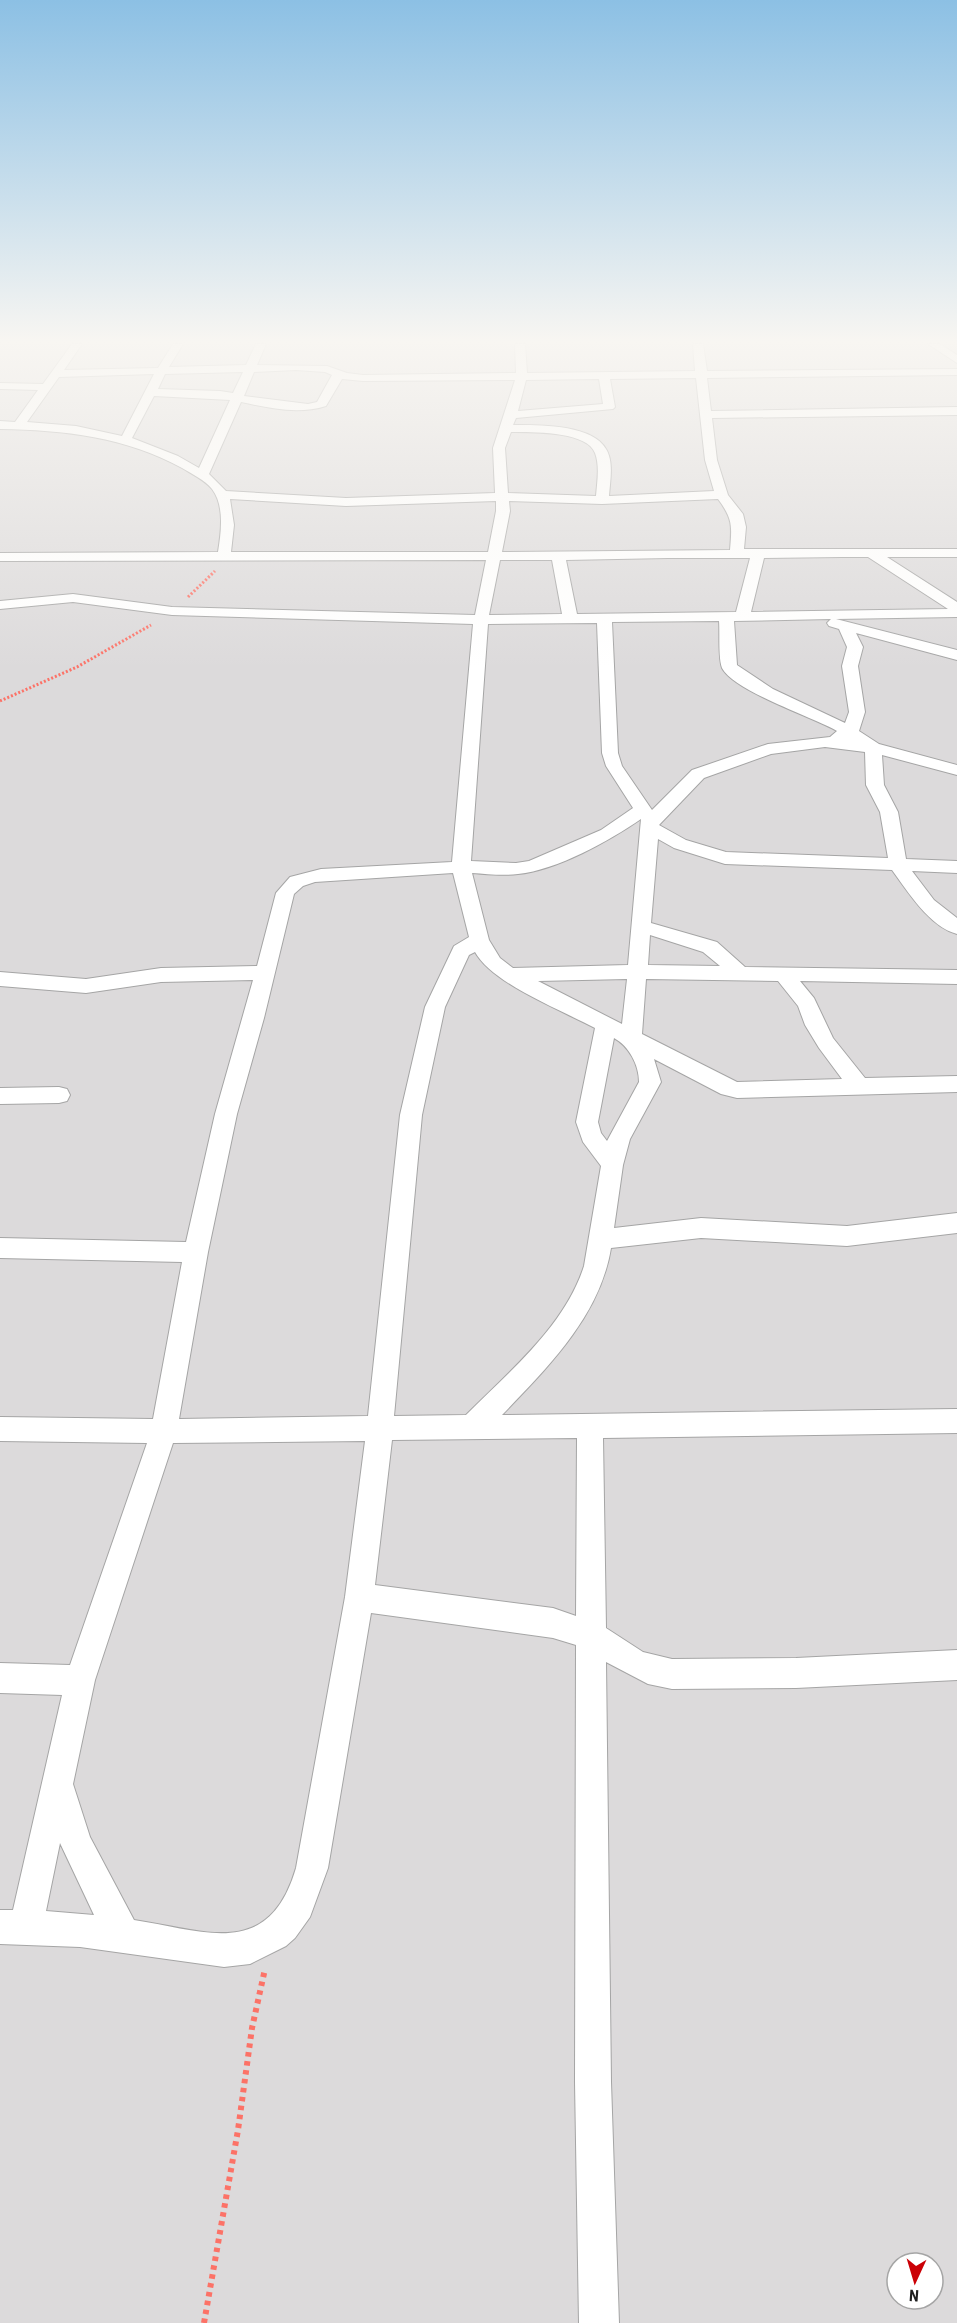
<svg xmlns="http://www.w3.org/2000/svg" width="957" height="2323" font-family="'Roboto Condensed',sans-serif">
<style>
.residential{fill:#dcdadb;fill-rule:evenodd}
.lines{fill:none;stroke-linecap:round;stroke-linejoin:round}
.street-casing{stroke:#a5a5a5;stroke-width:2}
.path-far1{stroke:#fc7267;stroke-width:3;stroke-dasharray:2 2;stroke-linecap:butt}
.path{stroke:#fc7267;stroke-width:6;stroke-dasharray:4.5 4.5;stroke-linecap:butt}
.street{fill:#fff;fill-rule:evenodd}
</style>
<rect width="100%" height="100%" fill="#efebe3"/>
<path class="residential" d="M0 344H957V2323H0ZM897 2263H933V2299H897Z"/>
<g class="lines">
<defs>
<g id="street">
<path d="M72 344H82L64 370 158 368 173 344H183L169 367 246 365 256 344H266L257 365 327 366 347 373 363 375 516 373 515 344H525L527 373 695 371 693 344H703L707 371 957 369V375L707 378 711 411 957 407V415L712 418 717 460 728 495 743 514 746 527 744 549H957V557H887L957 602V617L836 619 957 650V660L856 633 863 647 858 666 865 712 859 731 879 744 957 765V775L882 755 884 785 898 812 906 859 957 861V873L912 871 934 900 957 918V934C930 927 908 892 892 870L725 864 674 848 658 839 651 923 717 942 745 967 957 970V984L800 981 814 998 833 1038 865 1078 957 1076V1092L737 1098 721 1094 654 1059 661 1082 630 1139 623 1165 614 1228 701 1218 847 1226 957 1213V1233L847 1246 701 1238 611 1248C600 1316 548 1367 502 1415L957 1409V1433L603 1438 606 1628 643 1652 672 1659 796 1658 957 1650V1680L796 1688 672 1689 648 1684 606 1662 611 2082 619 2323H579L575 2082 576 1645 553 1638 371 1613 328 1868 310 1917 295 1938 286 1946 250 1964 224 1967 80 1947 0 1944V1910H13L62 1695 0 1693V1663L70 1665 147 1443 0 1441V1417L153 1419 182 1262 0 1258V1238L186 1242 215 1114 253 980 161 982 86 993 0 986V972L86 979 161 968 257 966 276 893 290 877 321 869 452 862 473 624 172 615 73 602 0 609V601L73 594 172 607 475 615 486 560 0 561V553L218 552C221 533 225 506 212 489 205 480 192 474 182 468 126 437 64 430 0 429V421L15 422 38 390 0 389V383L43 384ZM296 370 325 372 332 375 317 402 308 404 244 396 254 372ZM243 372 233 393 220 391 158 389 165 374ZM154 374 122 436 76 426 27 422 59 377ZM696 378 705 460 714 491 609 496C610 481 614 462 606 449 592 424 538 425 513 425L516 418 613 409 615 407 610 379ZM342 379 363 381 515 380 493 448 495 493 346 498 226 491 209 474 241 402C269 408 298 415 326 406ZM599 379 603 404 518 411 526 380ZM154 396 230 400 199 468 178 456 132 438ZM511 432C531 432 587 431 595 453 600 466 597 483 596 496L508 493 505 448ZM230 499 346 506 496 501V511L488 552H231L234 525ZM718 499C733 519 732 526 730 550L502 552 510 511 509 501 602 504ZM842 557H868L948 609 751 612 764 558ZM668 558H750L736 612 577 614 566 560ZM500 560H552L562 614 489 615ZM831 619 827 623 829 626 839 629 847 647 842 666 849 712 845 723 773 689 737 665 734 621ZM719 621C720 632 718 658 722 668 734 691 812 717 837 731L830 737 768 744 692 770 652 810 622 766 618 753 612 622ZM597 623 602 753 606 766 633 808 601 830 529 861 516 863 471 861 488 624ZM825 747 865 752 866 785 880 812 888 858 726 852 686 840 659 825 704 778 771 754ZM641 819 628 965 513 968 500 958 489 940 472 873C487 874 503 876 518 874 557 870 609 841 641 819ZM453 873 469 937 454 946 425 1007 400 1115 368 1416 179 1419 208 1252 237 1114 264 1018 294 894 303 886 315 882ZM650 935 703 952 720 966 648 965ZM475 952C493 984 561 1010 595 1028L576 1122 583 1142 601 1166 584 1266C565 1326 509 1372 466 1415L394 1416 422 1115 445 1007 469 955ZM627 979 622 1024 538 981ZM646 979 778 981 798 1006 805 1025 819 1048 842 1079 737 1082 642 1034ZM614 1038C629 1046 639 1065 639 1082L607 1141 601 1133 598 1122ZM577 1438 576 1616 553 1608 375 1585 392 1440ZM365 1441 345 1597 296 1868C269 1960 206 1931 134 1920L90 1837 73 1784 95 1680 173 1443ZM60 1843 94 1915 46 1911Z"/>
<path d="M928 344H940L957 355V363Z"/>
<path d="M59 1087 67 1089 70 1095 67 1101 59 1103 0 1104V1088Z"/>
</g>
</defs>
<use href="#street" class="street-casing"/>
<g class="path-far1">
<path d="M188 597 215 571"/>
<path d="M0 701 77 667 151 625"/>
</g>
<path class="path" d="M204 2323 238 2130 252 2028 265 1969"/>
<use href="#street" class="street"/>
</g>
<linearGradient id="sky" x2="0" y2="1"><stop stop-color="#8cc0e4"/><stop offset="0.51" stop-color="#f8f6f2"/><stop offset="1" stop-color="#f8f6f2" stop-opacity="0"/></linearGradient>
<rect width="957" height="669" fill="url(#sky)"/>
<g transform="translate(915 2281) rotate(184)"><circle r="28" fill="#ffffff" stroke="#a5a5a5" stroke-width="1.5"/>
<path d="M0-4.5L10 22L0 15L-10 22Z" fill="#cb0006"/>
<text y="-9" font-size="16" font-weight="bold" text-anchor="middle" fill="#1e1e1e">N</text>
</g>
</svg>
